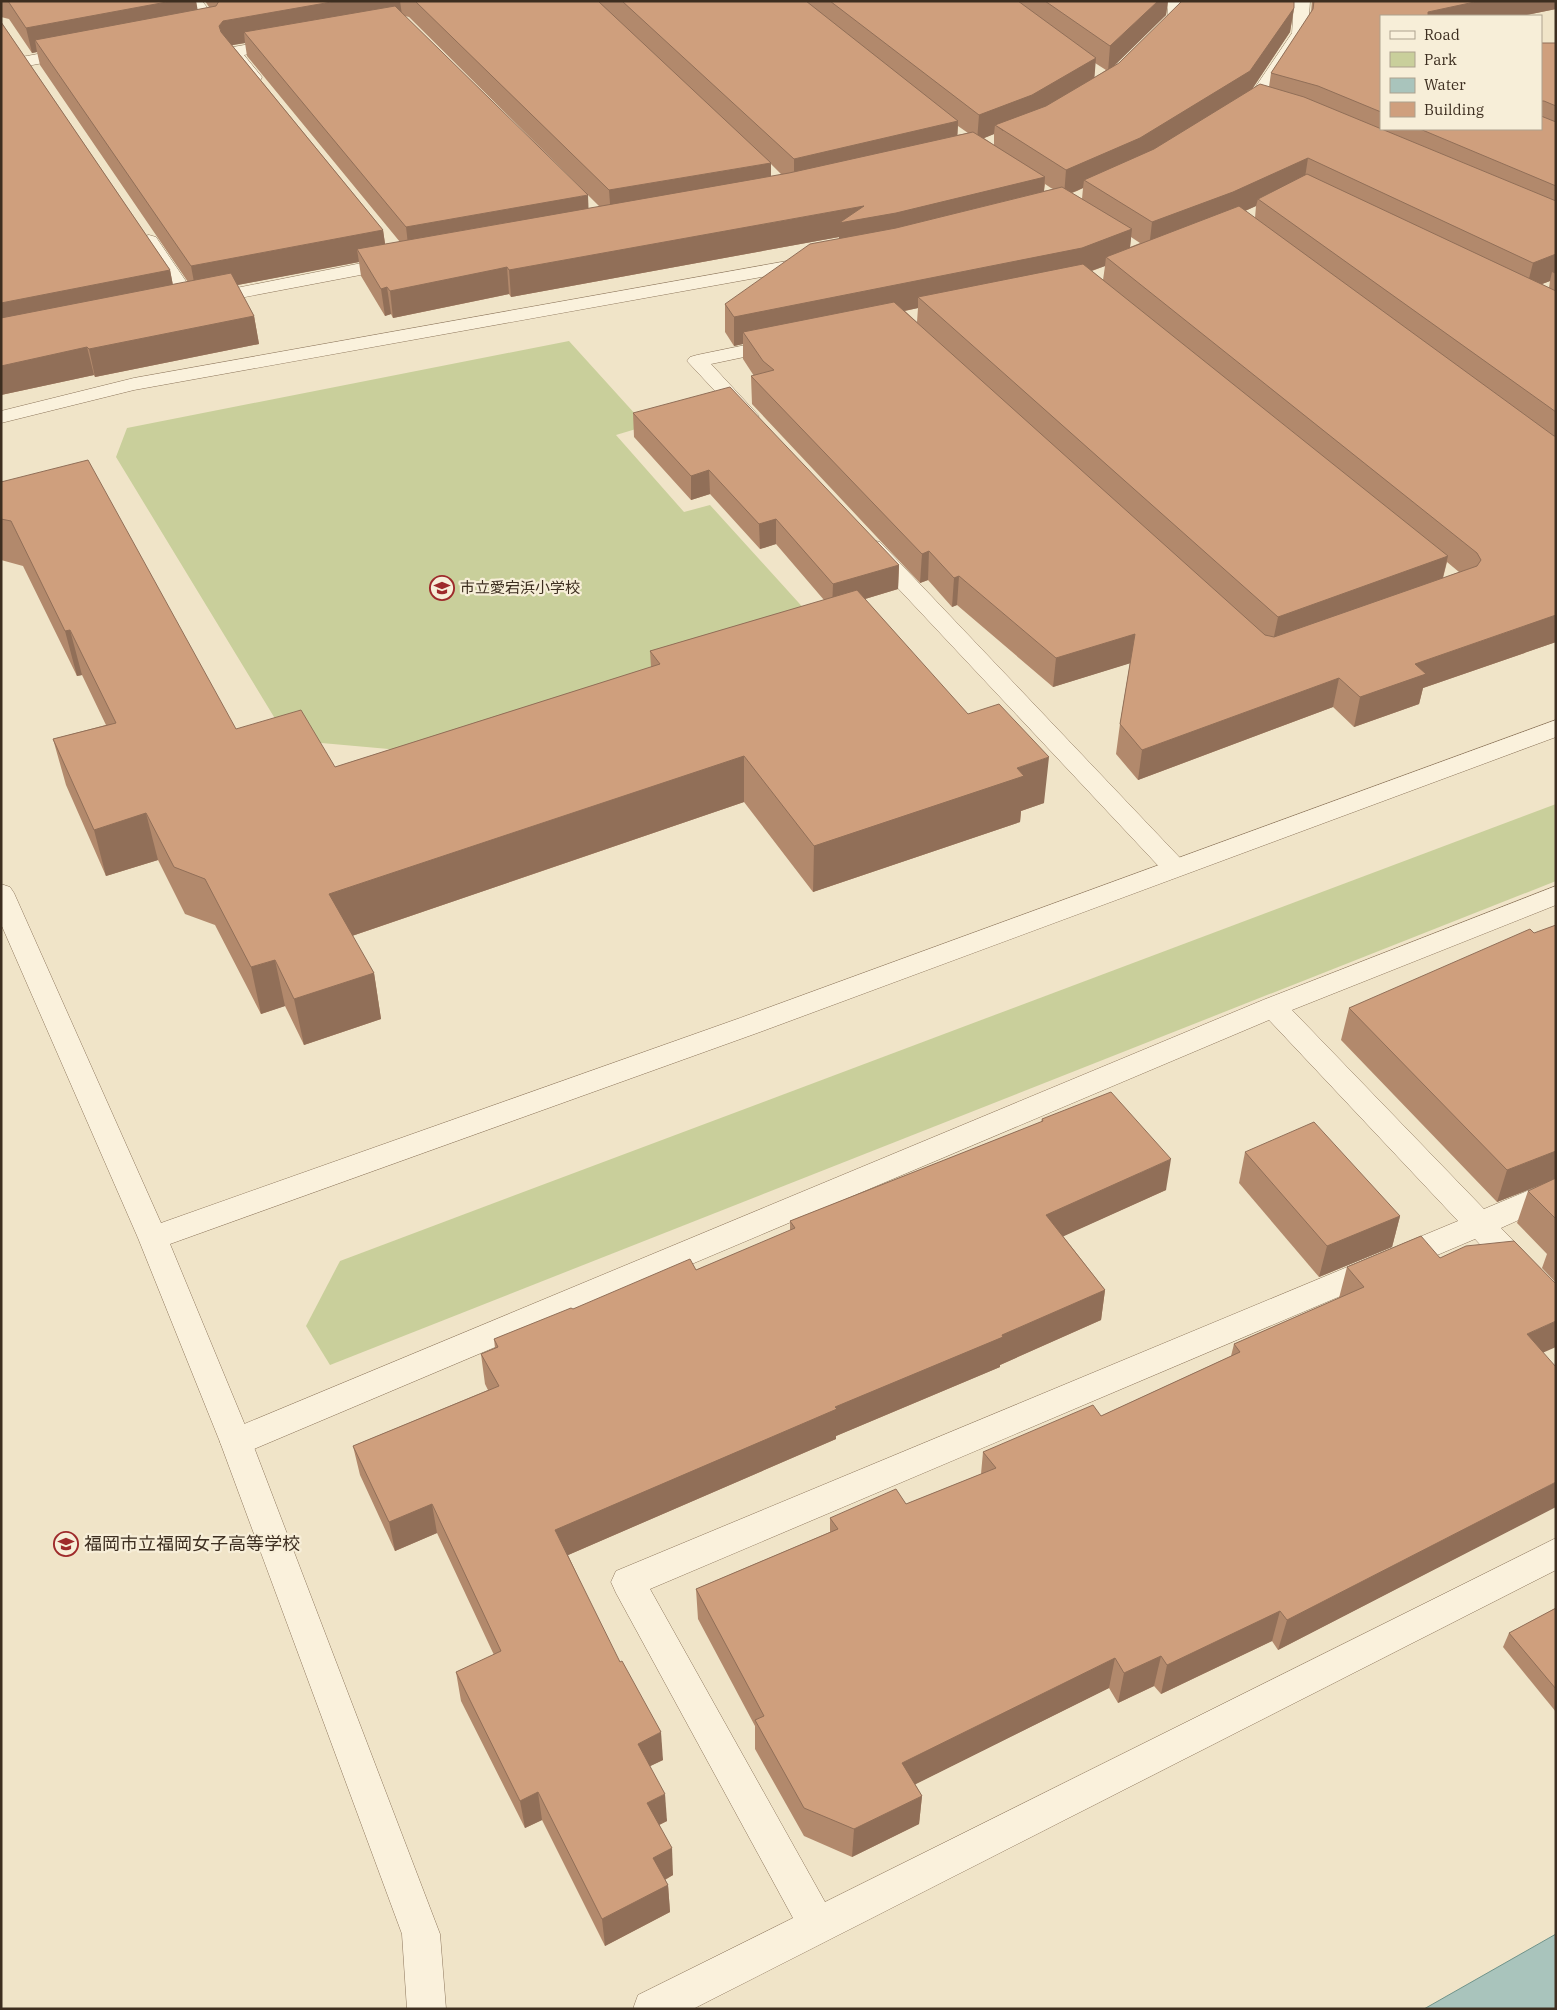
<svg xmlns="http://www.w3.org/2000/svg" width="1557" height="2010" font-family="'IBM Plex Serif','Noto Sans JP',serif">
<style>
.green{fill:#c9cf9b}
.water{fill:#a9c4bc;stroke:#6f938a}
.lines{fill:none;stroke-linecap:round;stroke-linejoin:round}
.minor-casing{stroke:#8d765c;stroke-width:1}
.tertiary-casing{stroke:#8d765c;stroke-width:1}
.minor{fill:#faf1dc;fill-rule:evenodd}
.tertiary{fill:#faf1dc;fill-rule:evenodd}
.wall{fill:#b2896c;fill-rule:evenodd}
.shaded-wall{fill:#916f58}
.building{fill:#cf9f7d;stroke:#916f58}
.labels{text-anchor:middle;stroke-width:4.5;stroke-linejoin:round;paint-order:stroke}
.poi-label{font-size:15px;fill:#3d2e20;stroke:#f7eed8;text-anchor:start}
.near-poi-label{font-size:18px;fill:#3d2e20;stroke:#f7eed8;text-anchor:start}
</style>
<rect width="100%" height="100%" fill="#f0e4c8"/>
<g class="green">
<path d="M569 341 646 426 616 435 684 512 710 505 817 623 411 751 288 740 116 457 127 428Z"/>
<path d="M1556 804V881L330 1365 306 1326 340 1261Z"/>
</g>
<path class="water" d="M1556 1934V2009H1424Z"/>
<g class="lines">
<defs>
<g id="minor">
<path d="M185 1H202L222 26 220 29 201 34 195 32 193 29 195 26 203 24Z"/>
<path d="M1167 1H1183L1184 17 1162 40H1150L1148 37 1168 16Z"/>
<path d="M1294 1H1310L1308 33 1263 102 1244 116 1238 117 1232 116 1229 112 1248 98 1292 33Z"/>
<path d="M284 38 290 40 292 43 290 46 244 55 262 77 260 81H248L225 52 227 48 233 47Z"/>
<path d="M75 47 81 48 83 52 81 56 27 66 21 65 19 61 21 57 27 56Z"/>
<path d="M149 235 156 237 196 296 397 256 404 258 407 262 404 266 397 268 203 305C197 303 191 308 183 306L140 241 142 237Z"/>
<path d="M810 257 817 259 820 263 817 267 134 390 1 423V411L134 378Z"/>
<path d="M780 338 787 340 790 344 787 348 711 364 759 416 756 420 749 422 742 420 687 361 690 357 697 355Z"/>
<path d="M872 540 880 542 1183 861 1187 867 1183 873 1174 876 1165 873 864 552 861 547 864 542Z"/>
<path d="M1556 886V905L1292 1010 1484 1209 1556 1179V1203L1501 1228 1556 1285V1317L1545 1314 1475 1239 650 1589 825 1902 1556 1538V1570L693 2009H633L638 1995 793 1918 616 1593 611 1582 616 1571 1458 1221 1269 1020 247 1452 236 1456 225 1452 220 1442 225 1432 1263 1000Z"/>
</g>
<path id="tertiary" d="M1556 720V737L760 1032 170 1244 252 1442 440 1934 446 2009H407L402 1934 220 1442 138 1238 1 924V884L10 887 14 893 161 1223 740 1018Z"/>
</defs>
<use href="#minor" class="minor-casing"/>
<use href="#tertiary" class="tertiary-casing"/>
<use href="#minor" class="minor"/>
<use href="#tertiary" class="tertiary"/>
</g>
<g class="wall">
<path d="M1 1H196L197 10 209 7 205 1H1168L1166 15 1113 66 1294 8 1290 32 1251 90 1269 87 1271 73 1311 13 1312 1H1556V9L1522 16H1381V129H1541V43H1556V642L1423 688 1419 704 1354 727 1333 707 1138 780 1116 754 1120 724 1130 663 1053 687 957 605 952 607 928 580 920 583 752 404 751 376H754L743 359V344L734 346 725 332V304L839 239V237L511 297 509 294 500 296 393 318 391 314 385 316 361 276 359 262 237 285 254 316 259 344 95 377 94 375 1 395V22L170 270 173 285 188 282 40 65 37 52 32 53 9 19 1 17ZM405 16 409 17 600 207 588 209ZM245 43 247 56 400 242 385 244 383 230 232 45ZM1095 63 1106 70 1094 78ZM958 126 968 133 957 135ZM994 134V145L984 138ZM771 164 782 175 771 177ZM1045 184 1051 188 1053 189 1044 191ZM1083 188 1082 199 1072 193 1077 191ZM1256 206 1255 218 1245 211ZM1131 237 1140 243 1130 247ZM1105 266 1103 280 1092 271ZM1550 281 1549 288 1542 284ZM918 308 917 322 905 311ZM1447 562 1459 572 1443 578Z"/>
<path d="M633 413 899 565 898 589 865 599 1044 803 1021 811 1020 822 813 892 744 802 352 936 374 973 381 1019 304 1045 285 1006 261 1014 215 925 185 914 158 860 106 876 66 785 53 739 106 725 82 675 77 676 23 566 1 560V482L236 729 335 767 651 667 650 651 824 600 776 544 760 549 710 494 691 500 634 437Z"/>
<path d="M1556 925V1283L1542 1268 1547 1254 1517 1223 1528 1191 1552 1180 1497 1202 1341 1040 1349 1008Z"/>
<path d="M1042 1119 1166 1190 1063 1236 1105 1290 1101 1320 1000 1365V1367L836 1436V1439L568 1555 663 1760 650 1766 667 1821 659 1825 673 1875 665 1880 668 1885 670 1912 605 1946 542 1820 525 1828 461 1701 456 1672 494 1655 437 1533 395 1551 360 1475 353 1446 488 1390 485 1384 481 1354 495 1348 494 1339 573 1309 696 1270 790 1231V1221L1041 1122Z"/>
<path d="M1245 1152 1400 1216 1392 1247 1319 1277 1239 1183Z"/>
<path d="M1440 1258 1543 1353V1513L1278 1650 1272 1641 1161 1694 1154 1686 1118 1703 1109 1688 915 1784 922 1796 919 1824 852 1857 804 1836 755 1749V1726L698 1619 696 1589 830 1532V1518L906 1504 981 1474 983 1452 1101 1416 1231 1356 1234 1344 1339 1298 1347 1267Z"/>
<path d="M1556 1608V1712L1503 1647 1509 1633Z"/>
</g>
<g class="shaded-wall">
<path d="M172 1H196L200 22 35 40 37 52 32 53 26 28Z"/>
<path d="M337 1H400L402 15 244 32 245 43 227 46 219 26 223 21Z"/>
<path d="M1158 1H1168L1166 15 1108 72 1110 46Z"/>
<path d="M1479 1H1556V9L1522 16H1427L1428 12Z"/>
<path d="M1294 8 1290 32 1247 97 1137 164 1084 180 1083 188 1064 196 1066 170Z"/>
<path d="M1096 58 1094 83 1003 131 995 125 994 134 977 141 979 115Z"/>
<path d="M958 121 957 147 794 185V159Z"/>
<path d="M1308 158 1304 184 1258 199 1256 206 1229 218 1149 249 1152 222Z"/>
<path d="M771 163V189L611 217 609 190Z"/>
<path d="M1045 177 1043 203 838 250 839 237 511 297 509 270 864 206Z"/>
<path d="M588 195 589 221 409 253 406 227Z"/>
<path d="M1132 229 1129 257H1106L1105 266 1079 275 918 297V308L750 342 743 332V344L734 346V317Z"/>
<path d="M383 230 387 257 357 249 359 262 196 293 191 266Z"/>
<path d="M1556 254V274L1552 272 1550 281 1526 290 1533 263Z"/>
<path d="M507 267 509 294 393 318 390 291Z"/>
<path d="M170 270 175 297 1 332V303Z"/>
<path d="M387 287 391 314 385 316 381 289Z"/>
<path d="M254 316 259 344 95 377 89 349Z"/>
<path d="M87 347 94 375 1 395V366Z"/>
<path d="M709 470 710 494 691 500V476Z"/>
<path d="M776 519V544L760 549 759 524Z"/>
<path d="M929 551 928 580 920 583 922 554Z"/>
<path d="M1448 556 1441 585 1272 646 1278 617Z"/>
<path d="M899 565 898 589 832 609 833 584Z"/>
<path d="M959 576 957 605 952 607 954 578Z"/>
<path d="M1556 615V642L1423 688 1419 704 1354 727 1360 697 1415 664Z"/>
<path d="M70 630 82 675 77 676 65 631Z"/>
<path d="M1135 634 1131 663 1053 687 1056 658Z"/>
<path d="M1339 678 1333 707 1138 780 1142 750Z"/>
<path d="M744 756V802L337 941 329 894Z"/>
<path d="M1049 757 1044 803 1021 811 1020 822 813 892 814 846 1017 768Z"/>
<path d="M146 813 158 860 106 876 94 830Z"/>
<path d="M275 960 285 1006 261 1014 251 967Z"/>
<path d="M374 973 381 1019 304 1045 294 999Z"/>
<path d="M1556 1151V1179L1497 1202 1507 1170Z"/>
<path d="M1171 1159 1166 1190 1042 1246 1046 1215Z"/>
<path d="M1400 1216 1392 1247 1319 1277 1327 1246Z"/>
<path d="M1105 1290 1101 1320 1000 1365V1367L836 1436V1439L559 1559 555 1530 835 1407Z"/>
<path d="M1556 1321V1347L1515 1365 1527 1334Z"/>
<path d="M1556 1482V1507L1278 1650 1287 1620Z"/>
<path d="M432 1504 437 1533 395 1551 389 1522Z"/>
<path d="M1280 1611 1272 1641 1161 1694 1167 1665Z"/>
<path d="M1161 1656 1154 1686 1118 1703 1124 1673Z"/>
<path d="M1115 1658 1109 1688 900 1792 902 1763Z"/>
<path d="M661 1732 663 1760 640 1771 638 1744Z"/>
<path d="M538 1792 542 1820 525 1828 520 1801Z"/>
<path d="M665 1794 667 1821 649 1830 647 1803Z"/>
<path d="M922 1796 919 1824 852 1857 854 1829Z"/>
<path d="M672 1848 673 1875 655 1885 653 1858Z"/>
<path d="M668 1885 670 1912 605 1946 602 1919Z"/>
</g>
<g class="building">
<path d="M8 1H172L26 28Z"/>
<path d="M219 1H337L223 21 219 26 221 32 383 230 191 266 35 40 216 6Z"/>
<path d="M415 1H598L771 163 609 190Z"/>
<path d="M622 1H806L958 121 794 159Z"/>
<path d="M830 1H1018L1096 58 1032 95 979 115Z"/>
<path d="M1045 1H1158L1110 46Z"/>
<path d="M1182 1H1294V8L1250 71 1140 138 1066 170 995 125 1046 106 1119 63Z"/>
<path d="M1314 1H1479L1428 12V16H1381V112L1318 86 1271 73 1313 9Z"/>
<path d="M395 6 588 195 406 227 244 32Z"/>
<path d="M1 22 170 270 1 303Z"/>
<path d="M1541 43H1556V106L1544 101H1541Z"/>
<path d="M1260 84 1304 97 1556 201V254L1533 263 1308 158 1233 192 1152 222 1084 180 1154 149Z"/>
<path d="M1541 116 1556 122V186L1420 129H1541Z"/>
<path d="M973 132 1045 177 896 213 839 223 864 206 509 270 507 267 498 269 390 291 387 287 381 289 357 249 789 173Z"/>
<path d="M1307 174 1556 291V412L1258 199Z"/>
<path d="M1062 187 1132 229 1082 248 734 317 725 304 810 244 896 228Z"/>
<path d="M1239 206 1554 436H1556V615L1415 664 1426 674 1360 697 1339 678 1142 750 1120 724 1135 634 1056 658 959 576 954 578 929 551 922 554 751 376 774 370 763 361 743 332 894 302 1265 635 1274 637 1477 566 1481 560 1477 553 1106 257Z"/>
<path d="M1083 264 1448 556 1278 617 918 297Z"/>
<path d="M231 273 254 316 89 349 87 347 1 366V318Z"/>
<path d="M730 387 899 565 833 584 776 519 759 524 709 470 691 476 633 413Z"/>
<path d="M88 460 236 729 301 710 335 767 660 664 650 651 857 590 968 714 999 704 1049 757 1017 768 1024 776 814 846 744 756 329 894 374 973 294 999 275 960 251 967 205 879 174 867 146 813 94 830 53 739 116 723 70 630 65 631 11 521 1 519V482Z"/>
<path d="M1556 925V1151L1507 1170 1349 1008 1530 929 1534 933Z"/>
<path d="M1111 1092 1171 1159 1046 1215 1105 1290 1002 1335 1003 1337 835 1407 837 1409 555 1530 620 1662 622 1661 661 1732 638 1744 665 1794 647 1803 672 1848 653 1858 668 1885 602 1919 538 1792 520 1801 456 1672 501 1651 432 1504 389 1522 353 1446 499 1386 481 1354 498 1347 494 1339 571 1308 573 1309 690 1259 696 1270 795 1228 790 1221 1043 1121 1042 1119Z"/>
<path d="M1314 1122 1400 1216 1327 1246 1245 1152Z"/>
<path d="M1556 1178V1219L1528 1191Z"/>
<path d="M1421 1236 1440 1258 1466 1246 1514 1241 1556 1284V1321L1527 1334 1556 1367V1482L1287 1620 1280 1611 1167 1665 1161 1656 1124 1673 1115 1658 902 1763 922 1796 854 1829 804 1808 755 1720 764 1716 696 1589 838 1529 830 1518 896 1489 906 1504 996 1468 983 1452 1093 1405 1101 1416 1240 1352 1234 1344 1364 1287 1347 1267Z"/>
<path d="M1556 1608V1689L1509 1633Z"/>
</g>
<defs>
<symbol id="school-ring" viewBox="-11 -11 22 22"><circle r="9.5" fill="#f7eed8" stroke="#9e2a2b" stroke-width="1.5"/><path d="M0-5L7-2L0 1L-7-2ZM-4 1L0 2.5L4 1V4Q0 6-4 4Z" fill="#9e2a2b"/></symbol>
</defs>
<g fill-rule="evenodd">
<use href="#school-ring" x="428" y="574" width="28" height="28"/>
<use href="#school-ring" x="52" y="1530" width="28" height="28"/>
</g>
<g class="labels">
<g class="poi-label">
<text x="460" y="593">市立愛宕浜小学校</text>
</g>
<g class="near-poi-label">
<text x="84" y="1550">福岡市立福岡女子高等学校</text>
</g>
</g>
<rect width="1557" height="2010" fill="none" stroke="#3d2e20" stroke-width="5"/>
<rect x="1380" y="15" width="162" height="115" fill="#f7eed8" stroke="#ada18e"/>
<rect x="1390" y="31" width="25" height="8" fill="#faf1dc" stroke="#ada18e"/>
<text x="1424" y="40" font-size="15" fill="#3d2e20">Road</text>
<rect x="1390" y="52" width="25" height="15" fill="#c9cf9b" stroke="#ada18e"/>
<text x="1424" y="65" font-size="15" fill="#3d2e20">Park</text>
<rect x="1390" y="78" width="25" height="15" fill="#a9c4bc" stroke="#ada18e"/>
<text x="1424" y="90" font-size="15" fill="#3d2e20">Water</text>
<rect x="1390" y="102" width="25" height="15" fill="#cf9f7d" stroke="#ada18e"/>
<text x="1424" y="115" font-size="15" fill="#3d2e20">Building</text>
</svg>
